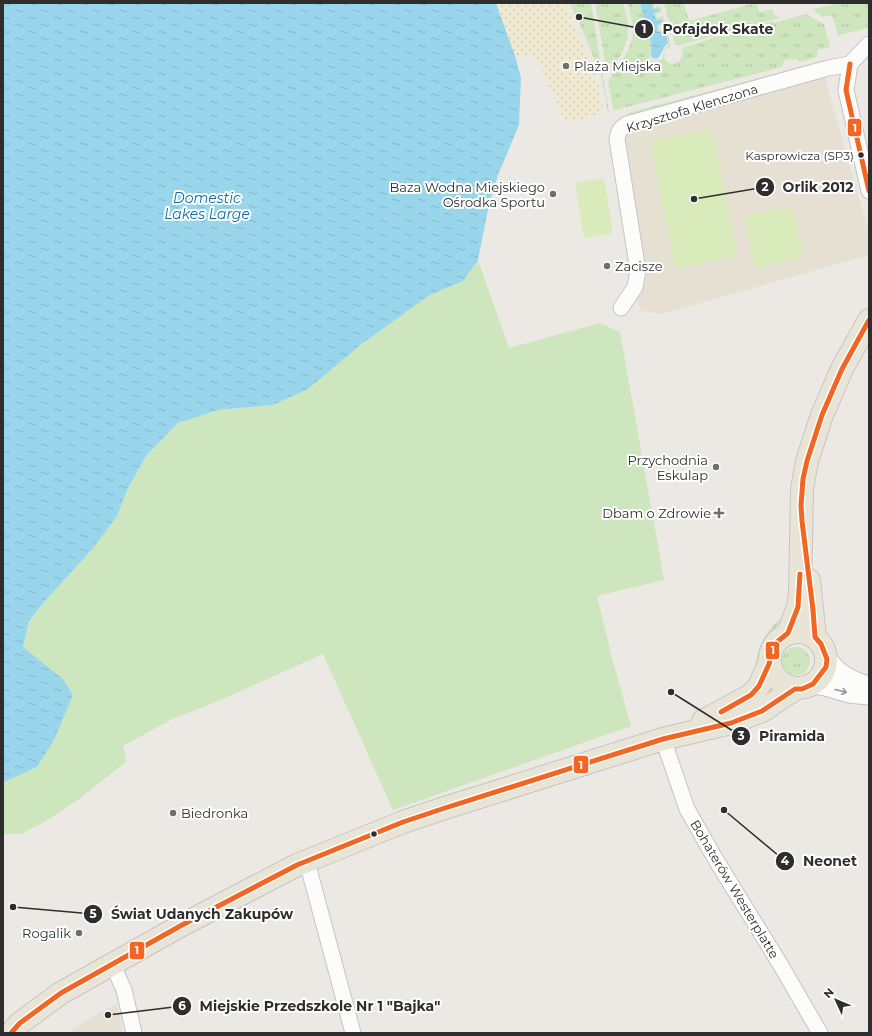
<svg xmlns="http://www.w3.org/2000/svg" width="872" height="1036" font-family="Montserrat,sans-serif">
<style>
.education{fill:#e6e0d3}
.grass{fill:url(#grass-tufts)}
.sand{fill:url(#sand-dots)}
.park{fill:#cee6be}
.pitch{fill:#d9eabb}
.water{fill:url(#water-ripples)}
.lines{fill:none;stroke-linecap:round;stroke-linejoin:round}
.minor-casing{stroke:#c5c4c5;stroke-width:17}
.tertiary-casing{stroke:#c5c4c5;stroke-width:21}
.primary-casing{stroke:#c6c5c4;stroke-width:24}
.minor{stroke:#fcfcfb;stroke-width:15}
.tertiary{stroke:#fcfcfb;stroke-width:19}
.primary{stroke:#e8e4d6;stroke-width:22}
.bus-1-casing{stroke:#fff;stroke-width:8}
.bus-1{stroke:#f26522;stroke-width:5}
.oneway{stroke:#959594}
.poi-dot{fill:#706f6e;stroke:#fff;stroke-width:1.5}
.bus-dot{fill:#2e2e2e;stroke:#fff;stroke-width:1.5}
.labels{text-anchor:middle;stroke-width:4;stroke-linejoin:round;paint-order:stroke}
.bus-label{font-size:12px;fill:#2e2e2e;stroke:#fff;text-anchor:end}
.poi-label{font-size:13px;fill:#2e2e2e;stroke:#fff;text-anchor:end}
.street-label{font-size:13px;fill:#2e2e2e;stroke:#fff}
.water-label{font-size:14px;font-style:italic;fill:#0d6fa3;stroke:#fff}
.leader{fill:none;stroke:#2e2e2e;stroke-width:1.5}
.callout-dot{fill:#2e2e2e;stroke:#fff;stroke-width:1.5}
.mark-label{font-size:12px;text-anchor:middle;font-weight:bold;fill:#fff}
.callout-label{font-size:14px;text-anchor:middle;font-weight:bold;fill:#2e2e2e;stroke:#fff;stroke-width:4;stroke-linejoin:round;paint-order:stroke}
.line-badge{stroke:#fff;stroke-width:1.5}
.badge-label{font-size:11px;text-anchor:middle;font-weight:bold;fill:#fff}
</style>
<defs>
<pattern id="grass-tufts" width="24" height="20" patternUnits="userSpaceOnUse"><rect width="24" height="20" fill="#cee6be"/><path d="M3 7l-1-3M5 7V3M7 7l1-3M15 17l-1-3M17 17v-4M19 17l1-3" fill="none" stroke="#b1c6a4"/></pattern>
<pattern id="sand-dots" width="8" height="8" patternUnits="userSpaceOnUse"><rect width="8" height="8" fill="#f0ead3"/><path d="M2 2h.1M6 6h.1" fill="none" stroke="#cec9b5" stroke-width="1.8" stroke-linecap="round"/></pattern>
<pattern id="water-ripples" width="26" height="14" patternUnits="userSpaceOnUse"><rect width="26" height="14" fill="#99d6ec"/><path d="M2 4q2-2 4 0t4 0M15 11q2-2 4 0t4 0" fill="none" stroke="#84b8cb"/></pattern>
</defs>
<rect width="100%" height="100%" fill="#ece8e4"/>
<g class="education">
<path d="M824 75 869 233V255L662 314 641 311 636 296 647 276 623 132Z"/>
<path d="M117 1003 123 1033H70L75 1027Z"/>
</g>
<g class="grass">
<path d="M570 3H590L591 5 609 112H608L601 75 578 20 581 18 579 14 575 15Z"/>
<path d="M595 3H623C625 11 628 20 628 28 629 39 622 59 612 64L605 62Z"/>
<path d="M628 3H640L652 47 649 60C655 62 658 63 663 58L664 51 669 43H668L665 32 659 31 657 25 663 21 662 20H656L654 13 659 10V9H653L651 3H654L653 4 654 8 660 6 662 12 656 14 657 18 663 16 665 24 659 26 660 30 666 28 671 46 665 50C659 67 686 70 682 48L708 40V39L773 21 774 23 805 14 824 24 830 47 818 50 817 57 800 62 797 59 785 60 782 67 615 110 613 109 608 81C618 65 632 50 633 31 633 22 629 11 628 3Z"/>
<path d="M664 3H684L689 21 755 3H757L759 12 772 9 774 15 780 18 680 45 675 44Z"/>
<path d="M840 3H869V27L838 36 832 15 823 17 814 11V9Z"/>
<path d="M812 64 813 66 623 119 628 113Z"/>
<path d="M788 613 784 624 774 631 766 643 761 654V663L754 673C757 646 765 629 788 613Z"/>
<circle cx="796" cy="661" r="14"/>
</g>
<path class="sand" d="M496 3H565L597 77 603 113 566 123 535 55 516 59Z"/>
<path class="park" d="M478 260 509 348 600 323 620 332 664 580 597 596 613 662 631 726 393 810 323 654 216 702 172 719 123 746 126 762 79 799 46 821 21 834H3V782L23 647 29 621 44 602 117 516 128 488 146 456 178 423 218 410 273 405 308 389 342 360 386 325 428 296 463 281Z"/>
<g class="pitch">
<path d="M712 129 737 256 675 268 650 141Z"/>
<path d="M604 178 613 233 584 238 575 183Z"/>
<path d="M790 206 804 257 755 268 744 217Z"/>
</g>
<g class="water">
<path d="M3 3H496L516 59 521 78 519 125 498 175 489 205 478 260 463 281 428 296 363 343 308 389 273 405 218 410 178 423 146 456 128 488 117 516 94 547 44 602 29 621 23 647 63 679 73 695 54 740 37 767 4 782Z"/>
<path d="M640 3H651L653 9H659L660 10 654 13 656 20H662L663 22 657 25 658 31 665 32 668 43C662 48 662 56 656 59L651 57V50L652 47Z"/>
</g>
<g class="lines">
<defs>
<g id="minor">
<path d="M850 64 846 90 869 191"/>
<path d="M850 64 869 44"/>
<path d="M621 308 635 287 638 271 617 139C618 132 620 128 627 124L828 68 850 64"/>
<path d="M663 739 687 809 716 860 780 964 820 1033"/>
<path d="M304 862 310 873 353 1033"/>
<path d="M112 963 124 990 134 1033"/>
</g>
<g id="tertiary">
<path d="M827 659C837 673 852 682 869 686"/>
<path d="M813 684 825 686 849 693 869 695"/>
</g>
<g id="primary">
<path d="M809 580 815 637"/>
<circle cx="798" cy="660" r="28"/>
<path d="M788 633 798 607 800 594 802 489 807 461 822 415 842 369 869 320"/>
<path d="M703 721 751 695 759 686 769 664"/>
<path d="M11 1033 20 1023 61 993 182 925 297 865 403 822 445 808 663 739 731 723 762 711 795 689"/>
</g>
</defs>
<use href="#minor" class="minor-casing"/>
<use href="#tertiary" class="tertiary-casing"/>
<use href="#primary" class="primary-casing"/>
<use href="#minor" class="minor"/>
<use href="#tertiary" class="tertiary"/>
<use href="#primary" class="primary"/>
<defs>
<g id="bus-1">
<path d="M850 64 846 90 869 191"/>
<path d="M721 712 751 695 759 686 769 664 773 649 777 642 788 633 798 607 800 574"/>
<path d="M11 1033 20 1023 61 993 182 925 297 865 403 822 445 808 663 739 731 723 762 711 795 689H802L813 684 826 667 827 659 821 644 815 637 813 610 802 521 801 505 803 479 807 461 822 415 842 369 869 320"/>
</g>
</defs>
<use href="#bus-1" class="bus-1-casing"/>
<use href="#bus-1" class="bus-1"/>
</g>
<defs><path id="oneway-shaft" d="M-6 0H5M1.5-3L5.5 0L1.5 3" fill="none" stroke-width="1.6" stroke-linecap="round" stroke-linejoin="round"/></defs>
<use class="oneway" href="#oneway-shaft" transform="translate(841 691) rotate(15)"/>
<g class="poi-dot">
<circle cx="566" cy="66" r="4"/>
<circle cx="553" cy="194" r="4"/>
<circle cx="607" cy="266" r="4"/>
<circle cx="716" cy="467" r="4"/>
<path d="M717 507h4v4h4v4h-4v4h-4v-4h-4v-4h4z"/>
<circle cx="173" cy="813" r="4"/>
<circle cx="79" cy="933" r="4"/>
</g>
<g class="bus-dot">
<circle cx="861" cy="155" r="3.5"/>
<circle cx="374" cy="834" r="3.5"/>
</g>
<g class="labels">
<g class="bus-label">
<text x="854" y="160">Kasprowicza (SP3)</text>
</g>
<g class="poi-label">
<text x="574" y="71" text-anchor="start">Plaża Miejska</text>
<text x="545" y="192">Baza Wodna Miejskiego<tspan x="545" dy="15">Ośrodka Sportu</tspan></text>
<text x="615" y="271" text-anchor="start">Zacisze</text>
<text x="708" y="465">Przychodnia<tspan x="708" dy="15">Eskulap</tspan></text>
<text x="711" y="518">Dbam o Zdrowie</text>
<text x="181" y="818" text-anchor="start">Biedronka</text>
<text x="71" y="938">Rogalik</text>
</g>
<g class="street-label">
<text transform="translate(692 108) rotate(-17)" y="5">Krzysztofa Klenczona</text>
<text transform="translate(735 889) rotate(59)" y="5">Bohaterów Westerplatte</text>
</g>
<g class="water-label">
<text x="207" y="203">Domestic<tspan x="207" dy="16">Lakes Large</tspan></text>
</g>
</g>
<path class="leader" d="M579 17L644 29M694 199L765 187M671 692L741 736M724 810L785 861M13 907L93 914M108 1015L182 1006"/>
<g class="callout-dot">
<circle cx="579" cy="17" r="4"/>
<circle cx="694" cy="199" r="4"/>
<circle cx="671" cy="692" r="4"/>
<circle cx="724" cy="810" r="4"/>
<circle cx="13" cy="907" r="4"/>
<circle cx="108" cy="1015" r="4"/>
<circle cx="644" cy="29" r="10"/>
<circle cx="765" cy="187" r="10"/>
<circle cx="741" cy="736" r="10"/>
<circle cx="785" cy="861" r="10"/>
<circle cx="93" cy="914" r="10"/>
<circle cx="182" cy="1006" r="10"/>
</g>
<g class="mark-label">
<text x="644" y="33">1</text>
<text x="765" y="191">2</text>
<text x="741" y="740">3</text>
<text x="785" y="865">4</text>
<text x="93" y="918">5</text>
<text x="182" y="1010">6</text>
</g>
<g class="callout-label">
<text x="718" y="34">Pofajdok Skate</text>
<text x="818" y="192">Orlik 2012</text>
<text x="792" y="741">Piramida</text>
<text x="830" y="866">Neonet</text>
<text x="202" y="919">Świat Udanych Zakupów</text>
<text x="320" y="1011">Miejskie Przedszkole Nr 1 "Bajka"</text>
</g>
<g class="line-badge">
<rect x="847" y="118" width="15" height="19" rx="4" fill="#f26522"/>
<rect x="765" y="641" width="15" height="19" rx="4" fill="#f26522"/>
<rect x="573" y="755" width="16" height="19" rx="4" fill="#f26522"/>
<rect x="129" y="941" width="16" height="19" rx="4" fill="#f26522"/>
</g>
<g class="badge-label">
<text x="855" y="132">1</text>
<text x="773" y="654">1</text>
<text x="581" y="769">1</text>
<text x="137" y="954">1</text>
</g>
<rect width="872" height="1036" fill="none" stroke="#2e2e2e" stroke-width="8"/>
<g transform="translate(836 1000) rotate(314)" stroke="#ffffff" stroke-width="3" paint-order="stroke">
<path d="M0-3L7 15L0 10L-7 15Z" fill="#2e2e2e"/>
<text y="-6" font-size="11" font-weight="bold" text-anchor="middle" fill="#2e2e2e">N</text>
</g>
</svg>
